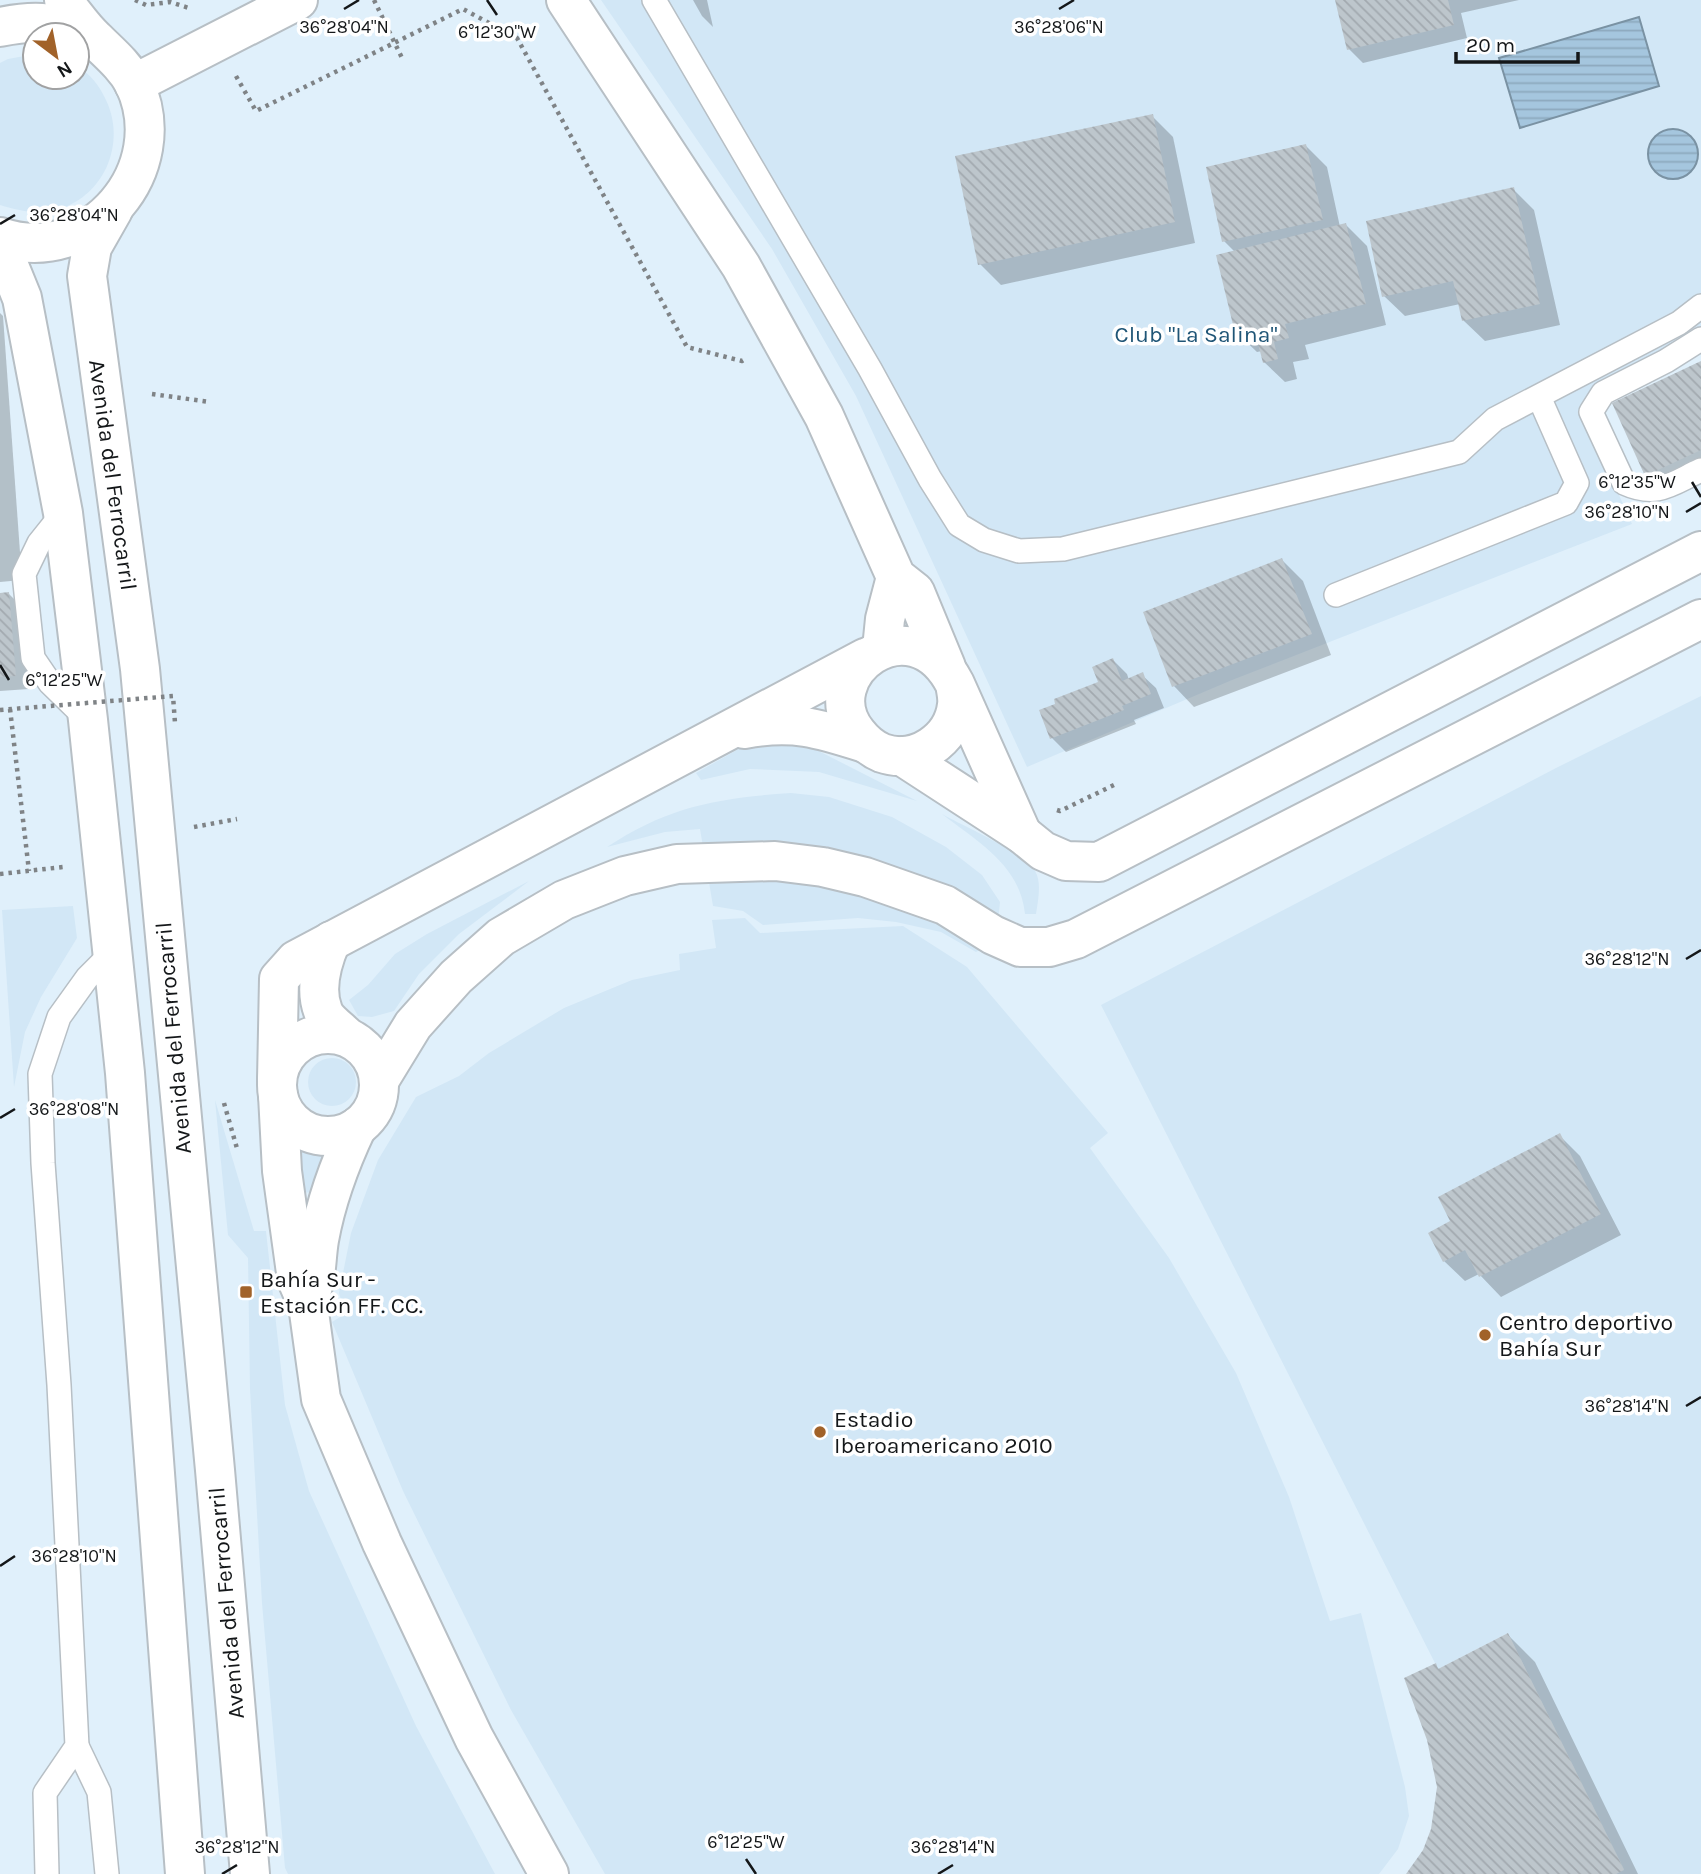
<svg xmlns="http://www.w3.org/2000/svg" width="1701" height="1874" font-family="Karla,sans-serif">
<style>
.built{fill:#e0f0fb;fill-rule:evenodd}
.green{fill:#d2e7f6}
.water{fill:url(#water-rules);stroke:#7a92a3;stroke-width:2}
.shadow{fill:#0003}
.building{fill:url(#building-back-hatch)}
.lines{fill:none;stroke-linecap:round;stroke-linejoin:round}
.lane-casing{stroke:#b7bfc5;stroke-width:26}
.street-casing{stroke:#b7bfc5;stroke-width:42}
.secondary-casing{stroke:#b7bfc5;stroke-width:42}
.path{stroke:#7f8386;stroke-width:4.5;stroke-dasharray:3.5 5;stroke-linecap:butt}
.lane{stroke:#fff;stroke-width:23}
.street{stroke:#fff;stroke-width:38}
.secondary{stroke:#fff;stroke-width:38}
.path-bridge{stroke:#7f8386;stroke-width:4.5;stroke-dasharray:3.5 5;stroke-linecap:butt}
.ticks{fill:none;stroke:#141719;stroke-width:2.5}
.poi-dot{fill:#a16229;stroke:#fff;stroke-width:2.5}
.labels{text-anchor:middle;stroke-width:7;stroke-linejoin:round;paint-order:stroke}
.park-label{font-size:23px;fill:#1f5576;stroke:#fff}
.street-label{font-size:23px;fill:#141719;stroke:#fff}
.poi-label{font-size:23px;fill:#141719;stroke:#fff;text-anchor:start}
.ticks-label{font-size:18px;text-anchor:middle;fill:#141719;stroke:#fff;stroke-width:7;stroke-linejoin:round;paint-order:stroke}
</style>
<defs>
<pattern id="water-rules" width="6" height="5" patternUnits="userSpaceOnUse" patternTransform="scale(1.75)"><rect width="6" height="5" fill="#a5c6de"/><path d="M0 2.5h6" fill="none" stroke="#8da9be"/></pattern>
<pattern id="building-back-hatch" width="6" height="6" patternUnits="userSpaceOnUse" patternTransform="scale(1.75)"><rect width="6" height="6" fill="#bdc6cc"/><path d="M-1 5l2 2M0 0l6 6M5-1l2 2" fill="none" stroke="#a2a9af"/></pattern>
</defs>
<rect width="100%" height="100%" fill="#f5fafe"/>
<path class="built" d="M0 0H1701V1874H0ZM35 35H77V77H35Z"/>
<g class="green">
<path d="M601 0H1701V328L1584 417 1632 524 1232 680 1027 767 856 396 772 249Z"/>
<path d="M35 54V77H77V66C89 73 99 85 105 98 128 143 104 199 53 211 35 215 17 210 0 205V63L8 59Z"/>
<path d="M1701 696V1874H1616L1624 1869 1508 1633 1438 1669 1101 1005 1556 768Z"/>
<path d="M751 742 805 744 917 801 819 772 750 769 701 780 696 773Z"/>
<path d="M791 793 829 797 892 817 946 847 982 875 1000 902 996 942 976 952 941 932 896 922 858 918 763 925 743 911 713 906 700 829 665 832 607 847C669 806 718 798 791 793Z"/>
<path d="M942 814C965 827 1021 851 1035 871 1042 882 1038 901 1036 914H1025C1020 865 978 842 942 814Z"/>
<path d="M529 881 459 934 419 974 394 1011 372 1017 358 1016 349 1000 368 985 395 954 427 934Z"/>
<path d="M73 906 77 938 41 997 25 1032 14 1087 2 910Z"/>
<path d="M745 918 760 933 903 926 967 967 1108 1133 1090 1148 1169 1258 1236 1373 1289 1497 1330 1621 1361 1613 1405 1787 1409 1816 1398 1849 1379 1874H605L511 1710 403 1491 332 1322 345 1314 339 1293 351 1233 378 1160 416 1097 459 1076 489 1053 564 1008 632 980 680 970 679 954 716 948 712 920Z"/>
<circle cx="332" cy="1082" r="24"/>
<path d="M215 1100 254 1231H266L285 1405 309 1491 416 1726 495 1874H288L285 1868 262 1603 250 1389 248 1258 228 1235Z"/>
<path d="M303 1141 335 1150 317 1193 298 1192Z"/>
</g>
<g class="water">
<path d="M1639 17 1659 86 1520 128 1499 58Z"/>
<circle cx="1673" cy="154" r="25"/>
</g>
<g class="shadow">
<path d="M693 0H707L713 27 702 16Z"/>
<path d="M1337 0H1519L1461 13 1467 38 1363 63 1349 49Z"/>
<path d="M1152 116 1173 137 1195 243 1001 285 980 264Z"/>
<path d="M1306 146 1327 167 1340 227 1346 225 1367 246 1386 325 1305 345 1309 359 1293 362 1297 379 1285 382 1264 362 1262 351 1257 352 1236 332 1235 252 1224 241Z"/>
<path d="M1513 189 1534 210 1560 325 1485 341 1464 321 1460 304 1405 316 1384 296Z"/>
<path d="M0 313 3 316 22 580 0 582Z"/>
<path d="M1701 363V480L1667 495 1646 475Z"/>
<path d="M1282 560 1303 581 1331 655 1194 707 1174 686Z"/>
<path d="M0 594H9L22 607 29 689 0 691Z"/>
<path d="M1113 660 1127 674 1129 680 1142 675 1156 688 1164 708 1134 720 1136 724 1066 752 1052 738 1100 683Z"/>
<path d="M1559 1135 1580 1156 1621 1235 1501 1297 1479 1274 1465 1281 1444 1261 1452 1222Z"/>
<path d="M1508 1635 1535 1662 1638 1874H1407L1425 1851 1433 1830 1439 1787 1435 1665 1440 1670Z"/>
</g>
<g class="building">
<path d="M1335 0H1448L1454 25 1347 50Z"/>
<path d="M1153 114 1175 222 978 265 955 156Z"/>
<path d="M1306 144 1323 220 1222 242 1206 167Z"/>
<path d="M1514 187 1540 304 1462 321 1453 281 1382 297 1366 221Z"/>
<path d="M1346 223 1366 304 1285 324 1289 338 1274 342 1278 359 1263 363 1254 328 1235 333 1216 255Z"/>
<path d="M1701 361V450L1645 476 1612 403Z"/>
<path d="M1282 558 1312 634 1172 687 1143 612Z"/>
<path d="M9 592 16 676 0 677V593Z"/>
<path d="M1113 658 1122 681 1143 672 1151 694 1122 706 1124 710 1050 739 1039 710 1055 704 1054 699 1098 682 1092 667Z"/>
<path d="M1560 1133 1601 1214 1479 1277 1465 1250 1443 1262 1428 1233 1450 1221 1438 1197Z"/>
<path d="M1508 1633 1624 1870 1616 1874H1406L1423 1850 1431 1829 1437 1787 1427 1740 1404 1678 1436 1663 1438 1669Z"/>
</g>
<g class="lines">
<defs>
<g id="lane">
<path d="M654 0 870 369 930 479 959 525 984 540 1019 551 1063 549 1459 452 1495 419 1679 323 1701 306"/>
<path d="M1701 339 1666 361 1603 393 1591 412 1624 483C1657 498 1671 484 1701 470"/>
<path d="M63 513 39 543 24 574 33 658 50 683 88 720"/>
<path d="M1336 595 1566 503 1577 483 1539 397"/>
<path d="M77 1746 99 1792 107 1874"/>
<path d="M47 1874 45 1793 77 1746 59 1385 43 1163 40 1074 59 1017 87 978 112 953"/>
</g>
<g id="street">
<path d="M566 0 741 266 824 416 896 577 915 592 946 667"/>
<path d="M134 84 298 0"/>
<path d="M882 649 885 619 896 577"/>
<path d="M955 684C956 690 958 698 957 705 953 740 916 765 882 753 872 749 864 742 857 733 811 676 911 598 955 684L1022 834"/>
<path d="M744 729C793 720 818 728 865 743"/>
<path d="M902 756 1022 834 1043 851 1066 861 1099 862 1701 551"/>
<path d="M331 941C322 962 314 988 323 1011 326 1020 339 1029 346 1036"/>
<circle cx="328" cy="1085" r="51"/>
<path d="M380 1079 413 1025 456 977 501 937 564 900 625 876 677 864 775 861 823 867 865 877 945 905 993 935 1020 947H1049L1076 939 1701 619"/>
<path d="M277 1080 279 979 296 960 865 658"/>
<path d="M278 1095 282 1171 297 1280 308 1305 321 1399 382 1543 474 1738 549 1874"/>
<path d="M311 1293C317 1275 316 1258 319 1240 326 1201 340 1163 357 1127"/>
</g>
<g id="secondary">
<path d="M0 27C39 19 56 22 93 38"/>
<path d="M113 210 92 247 87 276 140 669 215 1470 250 1874"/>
<path d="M0 237C91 268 175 169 134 83 124 65 109 53 95 39 84 29 76 17 67 6L64 0"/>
<path d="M0 251 5 256 22 298 63 513 88 720 125 1073 185 1874"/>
</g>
</defs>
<use href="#lane" class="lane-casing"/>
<use href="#street" class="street-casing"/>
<use href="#secondary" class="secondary-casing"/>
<g class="path">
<path d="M135 0 146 5 170 2 192 9"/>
<path d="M374 0 402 58"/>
<path d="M236 76 256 111 463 9 517 38 687 347 742 361 747 358"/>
<path d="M152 394 210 402"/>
<path d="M10 709 29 871"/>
<path d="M1057 810 1060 811 1114 785"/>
<path d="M194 827 237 819"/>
<path d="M0 874 63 867"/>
<path d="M224 1103 238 1152"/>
</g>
<use href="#lane" class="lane"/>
<use href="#street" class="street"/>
<use href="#secondary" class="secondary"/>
<path class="path-bridge" d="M0 710 173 696 175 723"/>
</g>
<path class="ticks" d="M487 0 497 15M344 9 359 0M1059 9 1074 0M0 224 15 215M1692 482 1701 497M1686 512 1701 503M0 665 9 680M1686 959 1701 950M0 1118 15 1109M1686 1406 1701 1397M0 1566 15 1556M746 1859 756 1874M222 1874 237 1865M938 1874 953 1865"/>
<g class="poi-dot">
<rect x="239" y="1285" width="14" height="14" rx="3.5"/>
<circle cx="1485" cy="1335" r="7"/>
<circle cx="820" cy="1432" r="7"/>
</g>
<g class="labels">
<g class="park-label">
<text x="1196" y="342">Club "La Salina"</text>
</g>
<g class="street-label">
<text transform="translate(113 475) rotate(82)" y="8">Avenida del Ferrocarril</text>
<text transform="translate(173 1038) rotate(-95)" y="8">Avenida del Ferrocarril</text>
<text transform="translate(226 1603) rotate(-95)" y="8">Avenida del Ferrocarril</text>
</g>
<g class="poi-label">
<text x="260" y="1287">Bahía Sur -<tspan x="260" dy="26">Estación FF. CC.</tspan></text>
<text x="1499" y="1330">Centro deportivo<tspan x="1499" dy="26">Bahía Sur</tspan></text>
<text x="834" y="1427">Estadio<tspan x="834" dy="26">Iberoamericano 2010</tspan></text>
</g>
</g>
<g class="ticks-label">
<text x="344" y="33">36°28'04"N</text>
<text x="1059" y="33">36°28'06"N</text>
<text x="497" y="38">6°12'30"W</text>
<text x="74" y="221">36°28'04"N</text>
<text x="1637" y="488">6°12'35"W</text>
<text x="1627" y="518">36°28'10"N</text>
<text x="64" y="686">6°12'25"W</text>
<text x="1627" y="965">36°28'12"N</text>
<text x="74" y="1115">36°28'08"N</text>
<text x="1627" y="1412">36°28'14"N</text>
<text x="74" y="1562">36°28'10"N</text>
<text x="746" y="1848">6°12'25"W</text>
<text x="237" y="1853">36°28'12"N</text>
<text x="953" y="1853">36°28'14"N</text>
</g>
<g transform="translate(56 56) rotate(148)"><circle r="33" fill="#ffffff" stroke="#a1a2a3" stroke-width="2"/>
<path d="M0-5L12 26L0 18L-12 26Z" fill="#a16229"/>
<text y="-10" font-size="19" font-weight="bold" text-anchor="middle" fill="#141719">N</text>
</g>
<path d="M1456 52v10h122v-10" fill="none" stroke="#141719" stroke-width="3.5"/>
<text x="1466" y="52" font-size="21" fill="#141719" stroke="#ffffff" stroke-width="5" paint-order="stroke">20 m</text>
</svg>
